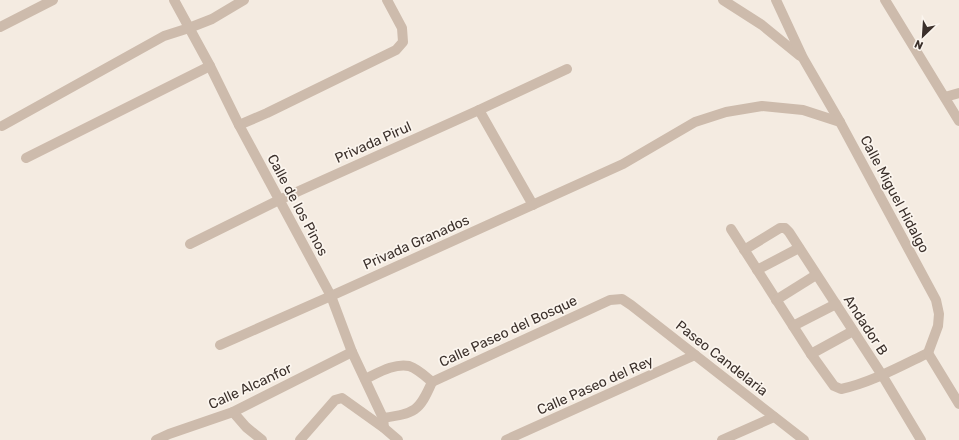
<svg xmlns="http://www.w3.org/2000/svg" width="959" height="440" font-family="Rubik,sans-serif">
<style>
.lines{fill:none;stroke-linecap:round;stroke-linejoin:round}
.minor{stroke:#cdbbac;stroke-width:10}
.labels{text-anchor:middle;stroke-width:3.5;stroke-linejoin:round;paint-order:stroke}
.street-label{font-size:14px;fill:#3b302b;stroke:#fbf5ee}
</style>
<rect width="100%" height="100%" fill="#f4ebe1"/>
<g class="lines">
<g class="minor">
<path d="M174 0 210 66 239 125 331 296 352 352 383 418 384 428"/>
<path d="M723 0 762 25 800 56"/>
<path d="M776 0 803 58 840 122 936 300 939 314 938 326 928 353"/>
<path d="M885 0 959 121"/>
<path d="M0 27 53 0"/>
<path d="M945 97 959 93"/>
<path d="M479 110 533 205"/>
<path d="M239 125 267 113 396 50 403 42 402 28 387 0"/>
<path d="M2 126 164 36 189 28 212 19 244 0"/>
<path d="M26 158 210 66"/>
<path d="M731 229 811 354 834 386 841 389C870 383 901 366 928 353"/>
<path d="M190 244 279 200 479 110 567 69"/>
<path d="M744 250 780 228H785L789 232 882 375 921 440"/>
<path d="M757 270 799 248"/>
<path d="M776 300 816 275"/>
<path d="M793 326 836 304"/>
<path d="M220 345 331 296 623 164 695 122 726 112 762 106 803 110 840 122"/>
<path d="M928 353 959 404"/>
<path d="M811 354 853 331"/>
<path d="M365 379C378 373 394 363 409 366 418 369 425 376 432 382"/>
<path d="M432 382 610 300 622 299 631 305 804 440"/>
<path d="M233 412 246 427 262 440"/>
<path d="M383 418C415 413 419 412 432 382"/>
<path d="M156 440 169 434 233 412 352 352"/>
<path d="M300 440 335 400 342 398 384 428 398 440"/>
<path d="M506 440 695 355"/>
<path d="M722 440 774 417"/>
</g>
</g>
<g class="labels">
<g class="street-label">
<text transform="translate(373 142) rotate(-24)" y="5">Privada Pirul</text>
<text transform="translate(895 194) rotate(62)" y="5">Calle Miguel Hidalgo</text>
<text transform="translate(298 205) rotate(62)" y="5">Calle de los Pinos</text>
<text transform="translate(416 242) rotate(-24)" y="5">Privada Granados</text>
<text transform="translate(866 325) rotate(57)" y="5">Andador B</text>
<text transform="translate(508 331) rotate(-25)" y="5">Calle Paseo del Bosque</text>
<text transform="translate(722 358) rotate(38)" y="5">Paseo Candelaria</text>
<text transform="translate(595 385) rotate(-24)" y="5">Calle Paseo del Rey</text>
<text transform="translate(250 386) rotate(-25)" y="5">Calle Alcanfor</text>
</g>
</g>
<g transform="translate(923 36) rotate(205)" stroke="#fbf5ee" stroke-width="3" paint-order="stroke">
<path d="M0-3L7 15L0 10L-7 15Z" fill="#3b302b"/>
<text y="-6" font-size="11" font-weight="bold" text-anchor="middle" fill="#3b302b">N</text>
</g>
</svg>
